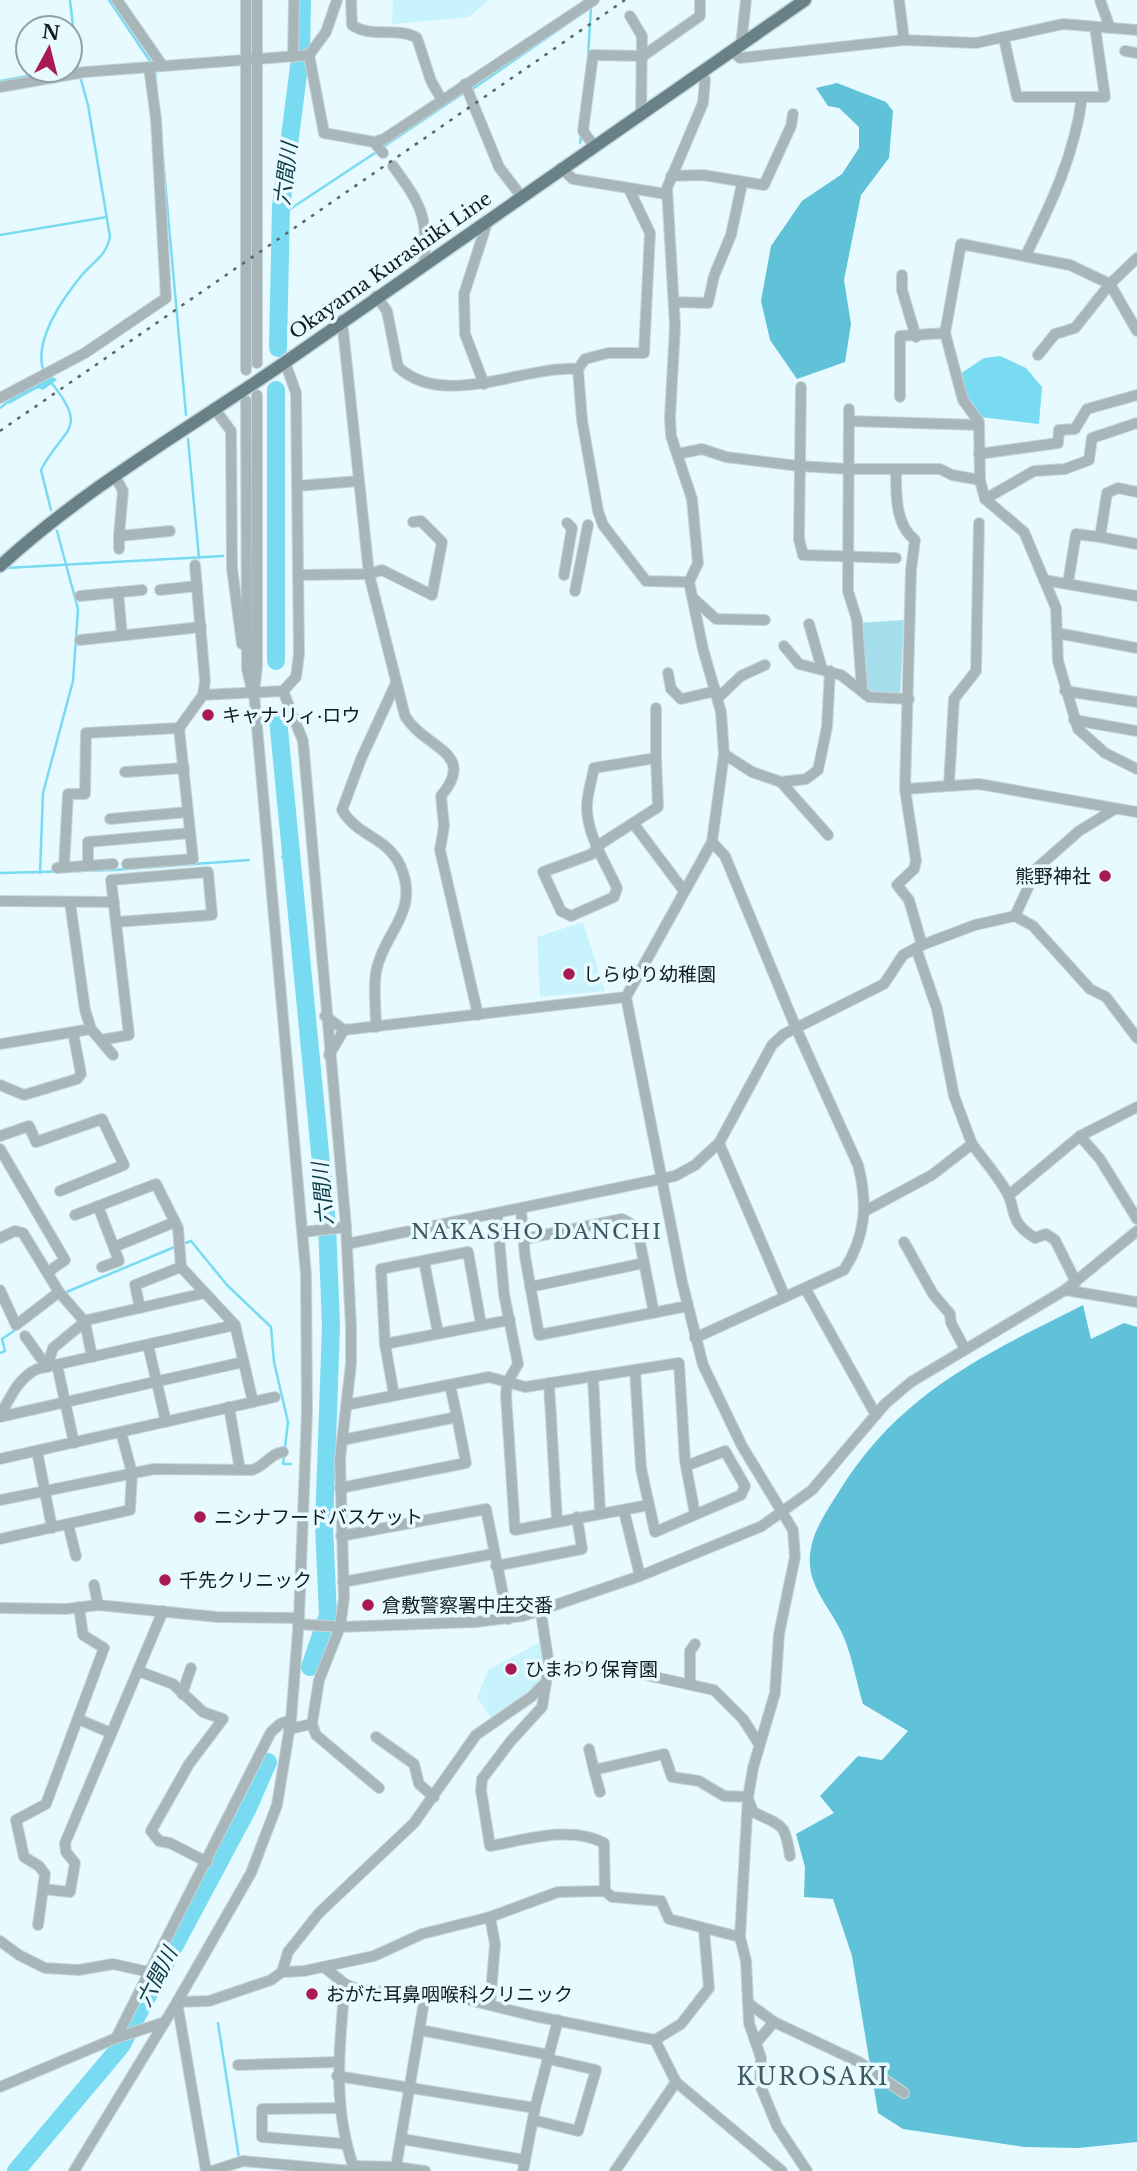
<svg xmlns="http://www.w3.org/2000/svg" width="1137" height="2171" font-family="'Libre Baskerville','Noto Sans JP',serif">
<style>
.built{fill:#c8f3fd}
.green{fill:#a6dfec}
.forest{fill:#5fc2d8}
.water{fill:#79dbf1}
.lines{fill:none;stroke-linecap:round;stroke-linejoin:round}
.stream{stroke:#79dbf1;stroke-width:2.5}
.river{stroke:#79dbf1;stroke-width:18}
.minor-casing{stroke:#c4d6db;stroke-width:12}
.major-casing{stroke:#c4d6db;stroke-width:15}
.minor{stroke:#a8b6ba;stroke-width:10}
.major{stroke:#688187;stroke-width:12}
.rail{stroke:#58676a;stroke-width:2.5;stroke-dasharray:3.5 7;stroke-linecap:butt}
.poi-dot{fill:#aa1953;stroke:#e6faff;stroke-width:2.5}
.labels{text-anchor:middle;stroke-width:7;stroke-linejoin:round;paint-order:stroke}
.street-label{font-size:19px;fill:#101c1f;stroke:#e6faff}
.poi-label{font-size:19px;fill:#101c1f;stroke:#e6faff;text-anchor:start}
.water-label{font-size:21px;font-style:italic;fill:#0d3b45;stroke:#e6faff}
.neighbourhood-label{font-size:21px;letter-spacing:2px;fill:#3c5960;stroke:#e6faff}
.quarter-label{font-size:23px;letter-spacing:2px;fill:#3c5960;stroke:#e6faff}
</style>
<rect width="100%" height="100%" fill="#e6faff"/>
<g class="built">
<path d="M393 0H489L469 17 392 24Z"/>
<path d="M583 922 605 991 540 997 537 937Z"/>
<path d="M543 1641 545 1662 540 1685 491 1718 477 1697 489 1669Z"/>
</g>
<path class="green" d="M904 620 900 696 880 698 863 690 857 623Z"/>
<g class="forest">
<path d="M837 83 886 102 893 111 889 158 861 195 844 280 851 324 845 362 797 379 770 340 761 301 771 246 802 201 842 174 859 148V127L839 108 828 106 816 88Z"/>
<path d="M1083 1305 1091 1339 1124 1323 1137 1327V2142L1078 2148 1024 2147 903 2129 878 2113 852 1956 833 1899 804 1897 805 1867 796 1834 834 1813 820 1796 858 1756 882 1760 908 1731 863 1704C856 1681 852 1655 842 1633 830 1607 807 1586 810 1555 812 1532 826 1512 838 1493 899 1393 984 1355 1083 1305Z"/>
</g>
<g class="water">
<path d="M1000 356 1026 368 1042 387 1039 424 980 417 966 394 960 374 984 358Z"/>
<path d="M49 374 57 380 43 390 38 388 9 404 6 400Z"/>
</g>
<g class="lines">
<g class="stream">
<path d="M70 0 78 69"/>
<path d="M109 0 152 64"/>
<path d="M588 56 591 7"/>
<path d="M70 68 78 67"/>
<path d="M155 70 186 415"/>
<path d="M0 81 62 70"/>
<path d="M471 90 590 8"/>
<path d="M580 143 581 136"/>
<path d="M383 147 465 92"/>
<path d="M281 215 378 151"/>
<path d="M0 235 107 217"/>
<path d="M44 372C32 342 63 298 82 275 94 261 106 256 110 237L88 105 80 76"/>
<path d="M50 381C91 431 63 427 41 470L51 510"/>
<path d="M0 408 9 401"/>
<path d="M188 439 199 558"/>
<path d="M269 556H277"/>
<path d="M6 568 223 556"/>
<path d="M282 857H290"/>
<path d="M0 873 114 870 249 860"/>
<path d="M40 873 43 793 73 681 78 609 57 531"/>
<path d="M183 1244 191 1241 227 1285 271 1327 274 1362 288 1422 283 1464H291"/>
<path d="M64 1293 177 1246"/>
<path d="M0 1353 5 1351 2 1339 34 1317"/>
<path d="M319 1467 328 1468"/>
<path d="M218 2023 239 2158"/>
</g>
<g class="river">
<path d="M278 348 281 207 301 51 302 0"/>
<path d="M276 390V661"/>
<path d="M278 719 327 1225 331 1326 324 1526 328 1615 310 1667"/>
<path d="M16 2171 121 2046 248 1808 268 1762"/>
</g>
<defs>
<g id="minor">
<path d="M117 0 162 65"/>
<path d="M351 0 352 25C373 39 397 26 417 38L431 81 442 100"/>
<path d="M899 0 904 40"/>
<path d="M1100 0 1110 28"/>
<path d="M630 16 642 36 641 114"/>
<path d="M1004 39 1017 97H1082"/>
<path d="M741 45 746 0"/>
<path d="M732 51 740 58 904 40 976 43 1063 24 1137 30"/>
<path d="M1125 51 1137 53"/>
<path d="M309 55 324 133 374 142 383 153"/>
<path d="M293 57 294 0"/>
<path d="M701 73 705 80 703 103 667 188 675 326 670 418 671 436 692 499 698 563 689 582 703 649 721 712 724 754 712 842 626 997 682 1282 703 1365 742 1446 793 1530 795 1557 779 1634 775 1693 753 1768 748 1797 740 1937 746 1961 749 2023 761 2058 760 2085 777 2126 807 2171"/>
<path d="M465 84 499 167 521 196"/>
<path d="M0 87 85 72 309 55 326 32 337 0"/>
<path d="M374 142 384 139 594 0"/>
<path d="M594 146 583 131 593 55 643 56 700 16V0"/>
<path d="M393 166C420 203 429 217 424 263"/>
<path d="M561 168 573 179 666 194"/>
<path d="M671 176 703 175 764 185 791 126 793 114"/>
<path d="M1026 255C1051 204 1075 154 1082 97H1105L1095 27"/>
<path d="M1137 258 1110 284 1070 265 961 244 945 333 963 400 979 422 980 480 985 499 1024 532 1056 608 1058 661 1078 729 1105 753 1137 769"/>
<path d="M902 275V290L916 337"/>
<path d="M376 296 387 311 398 367C444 410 524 365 578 369L582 420 598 511 603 525 646 581 689 582"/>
<path d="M674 302 708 303 714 276 731 235 742 184"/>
<path d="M342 320 369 574 405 716C425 749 478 752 441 796L444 826 440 850 478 1015"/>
<path d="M1038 355 1055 334 1075 328 1110 284 1137 331"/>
<path d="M257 363V0"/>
<path d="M578 369 585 359 608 353H644L650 233 629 189"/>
<path d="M246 370V0"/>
<path d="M484 384 465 334 464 294 488 220"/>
<path d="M801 387 799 539 803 555 896 558"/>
<path d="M900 397V336L945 333"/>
<path d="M0 398 85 353 166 298 156 119 149 67"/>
<path d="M246 401 247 669 252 690"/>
<path d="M214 408 231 431 232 568 242 644"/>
<path d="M849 409 848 591 857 620 862 690"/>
<path d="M849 421 979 425"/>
<path d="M677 454 702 449 726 457 799 466 849 469H940L952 475 980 480"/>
<path d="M979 454 1058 443 1059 430 1075 429 1087 409 1137 395"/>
<path d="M896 470C896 493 895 525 915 540L911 570 905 789 916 861 914 869 897 885 909 900 922 945"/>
<path d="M115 476 123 491 119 536 170 531"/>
<path d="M297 486 359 481"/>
<path d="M985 499 1034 471 1065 469 1089 460 1092 438 1137 423"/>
<path d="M1100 537 1137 544"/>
<path d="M119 549V536"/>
<path d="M195 565 205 681 203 695"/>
<path d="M298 575 369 574 382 570 432 595 442 542 421 521 413 522"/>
<path d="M564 575 572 528 567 523"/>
<path d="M1044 580 1137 596"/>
<path d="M1068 583 1076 534 1100 537 1107 493 1118 488 1137 492"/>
<path d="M160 590 197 586"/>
<path d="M575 591 588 525"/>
<path d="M118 592 122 635"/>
<path d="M80 596 142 590"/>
<path d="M694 599 716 619 765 620"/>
<path d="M809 624 822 669"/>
<path d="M1057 633 1137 648"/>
<path d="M80 640 201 627"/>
<path d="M784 646 799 664 841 675 869 697 909 699"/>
<path d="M668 673 671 689 681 699 716 691"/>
<path d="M283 691 303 741 346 1227 351 1327V1364L340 1459 344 1598 340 1627 319 1680 312 1724 289 1729"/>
<path d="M1065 691 1137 702"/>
<path d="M718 698 741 676 765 665"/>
<path d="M656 708V758"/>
<path d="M1074 720 1137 731"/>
<path d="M724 754 752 772 781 782 828 835"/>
<path d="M125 772 184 768"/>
<path d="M781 782 806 779 818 770 827 727 830 671"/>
<path d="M949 785 954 699 976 671 979 523"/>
<path d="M905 789 979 784 1137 812"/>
<path d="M110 819 188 812"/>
<path d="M633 823 599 845 592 854 543 872 561 911 571 916 614 897 617 888C606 864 586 833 587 806 587 793 592 780 594 768L656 758 658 807 633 823 684 891"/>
<path d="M127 864 193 859 179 728 203 695 283 691 296 677 299 654 296 393 285 362"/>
<path d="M88 866V842L190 833"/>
<path d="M64 867 68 794H85L86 733 179 728"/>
<path d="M57 868 113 864"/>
<path d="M0 901 114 902"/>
<path d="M70 902 85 1010 91 1029 113 1055"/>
<path d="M1015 916 1037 868 1079 831 1115 809"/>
<path d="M916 948 937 1009 954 1096 972 1144"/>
<path d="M325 1016 344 1030 626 997"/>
<path d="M376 1027C376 1009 373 990 376 972 384 931 421 912 400 865 386 836 358 837 342 810L361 759 396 683"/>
<path d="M101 1040 129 1035 111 880 208 872 212 915 116 922"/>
<path d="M0 1044 91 1029"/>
<path d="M329 1055 344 1030"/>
<path d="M0 1085 24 1095 77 1079 81 1074 73 1032"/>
<path d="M0 1136 29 1126 36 1142 102 1119 124 1165 60 1191"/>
<path d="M1080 1136 1100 1159 1137 1219"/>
<path d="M719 1143 785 1297"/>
<path d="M0 1149 65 1260 48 1272"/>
<path d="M1009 1195 1080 1136 1137 1107"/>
<path d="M98 1206 119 1261 102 1267"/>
<path d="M521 1210 525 1256 539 1335 688 1306"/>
<path d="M865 1211 932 1175 972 1144C983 1159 995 1173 1005 1189 1018 1209 1006 1220 1035 1238L1046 1234 1055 1240 1076 1282"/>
<path d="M75 1215 156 1184 178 1228 181 1267 235 1325 253 1402"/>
<path d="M497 1215 504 1294 518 1364 507 1383 506 1396 515 1530 649 1505"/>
<path d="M303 1232 346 1227"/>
<path d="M0 1238 15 1231 23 1233 59 1292 85 1322 92 1357"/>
<path d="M524 1239 622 1219 637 1227 654 1313"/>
<path d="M904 1242 933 1294 950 1314 951 1323 965 1349"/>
<path d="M347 1244 675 1176 695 1165 719 1143 772 1045 784 1034 884 984 903 955 922 945 975 925 1015 916 1033 926 1090 989 1106 997 1137 1038"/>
<path d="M114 1247 175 1222"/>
<path d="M424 1261 438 1333"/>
<path d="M530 1287 644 1263"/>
<path d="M805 1288 876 1415"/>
<path d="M0 1290 16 1325 59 1292"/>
<path d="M1065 1290 1137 1302"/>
<path d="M140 1308 135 1285 181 1267"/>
<path d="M25 1336 47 1367"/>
<path d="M695 1338 844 1270C866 1236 868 1203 858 1165L796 1028 725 856 712 842"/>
<path d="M385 1344 510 1320"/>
<path d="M148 1345 166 1422"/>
<path d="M57 1365 74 1443"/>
<path d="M47 1367 53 1348 87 1320 205 1293"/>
<path d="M635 1370 641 1468 655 1532 741 1495 745 1486 725 1451 686 1466"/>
<path d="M593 1376 600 1512"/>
<path d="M549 1383 557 1521"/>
<path d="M450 1385 457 1417"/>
<path d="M394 1395 385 1344 381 1269 468 1252 481 1324"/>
<path d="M346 1405 489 1377 525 1387 679 1363 685 1461 695 1514"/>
<path d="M229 1407 240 1470"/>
<path d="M0 1416C10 1398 18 1378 37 1369L235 1325"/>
<path d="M0 1417 243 1362"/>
<path d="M37 1451 52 1528"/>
<path d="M0 1459 275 1397"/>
<path d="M340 1488 466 1463 457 1417 342 1440"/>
<path d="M0 1500 154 1469 252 1470C266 1466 269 1454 283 1452"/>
<path d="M624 1511 640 1576"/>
<path d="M68 1524 76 1556"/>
<path d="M341 1536 486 1509 508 1619"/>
<path d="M0 1539 130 1510 132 1473 121 1432"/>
<path d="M496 1566 582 1549 577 1517"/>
<path d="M343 1582 493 1554"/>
<path d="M94 1585 98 1605"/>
<path d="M0 1608 66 1609 98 1605 217 1617 299 1618"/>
<path d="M541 1613 549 1665 542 1707 510 1742 482 1779 481 1790 490 1846C525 1840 571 1825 604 1843L605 1891"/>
<path d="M298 1624 340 1627 476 1622 523 1616 640 1576 762 1526 812 1490 885 1404 911 1382 1065 1290 1137 1231"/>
<path d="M549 1665 623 1670 714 1690 743 1719 759 1744"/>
<path d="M138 1671 173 1684 203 1712 223 1719 189 1764 151 1831 159 1841 170 1843 207 1862"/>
<path d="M690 1684V1651L695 1644"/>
<path d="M182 1694 191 1668"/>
<path d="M78 1719 111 1733"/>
<path d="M312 1724 316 1735 379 1788"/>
<path d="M376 1737 414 1764 419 1784 434 1797"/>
<path d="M589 1749 594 1770 664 1754 672 1777 699 1781 724 1796 748 1797"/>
<path d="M594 1770 600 1792"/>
<path d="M749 1801 753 1812C782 1826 785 1822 790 1856"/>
<path d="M43 1889 70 1892 75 1863 66 1852 65 1843 163 1611"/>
<path d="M490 1917 495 1944 490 2005"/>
<path d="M38 1925 45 1874 39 1866 24 1857 16 1820 46 1804 104 1648 83 1635 79 1607"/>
<path d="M0 1941 19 1955 45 1968 79 1970 113 1964 149 1972"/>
<path d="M324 1967 345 1984 360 1990 465 1999 534 2016 655 2040 681 2024 709 1988 704 1930"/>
<path d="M282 1972 304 1971 374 1956 422 1934 490 1917 558 1892 605 1891 612 1897 661 1901 669 1919 740 1937"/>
<path d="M345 1984C339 2048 332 2109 355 2171"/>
<path d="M177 2002 209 2001 271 1980 282 1972 288 1952 319 1913 414 1823 476 1735 531 1697 543 1685"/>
<path d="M177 2002 206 2171"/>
<path d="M748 2003 774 2022 859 2062 904 2093"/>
<path d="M420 2030 549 2055"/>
<path d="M116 2038 271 1732 280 1724 291 1720"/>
<path d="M655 2040 676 2082 782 2171"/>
<path d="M756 2043 774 2022"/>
<path d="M238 2065 338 2062"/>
<path d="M337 2076 535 2108"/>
<path d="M0 2087 116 2038 165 2022"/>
<path d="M340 2108 262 2109V2137L347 2144"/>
<path d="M533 2120 578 2131 596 2070 548 2059"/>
<path d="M402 2139 525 2160"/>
<path d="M353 2166 396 2167 425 2171"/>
<path d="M396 2167 425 1996"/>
<path d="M74 2171 177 2002 251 1873 277 1805 291 1720 299 1618 307 1412 306 1275 254 693 257 667V395"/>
<path d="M212 2171 243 2161 352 2171"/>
<path d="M523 2171 535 2108 558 2020"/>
<path d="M615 2171 676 2082"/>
</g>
<path id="major" d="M0 566C86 487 188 429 284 363 457 242 631 121 805 0"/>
</defs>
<use href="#minor" class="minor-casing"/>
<use href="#major" class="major-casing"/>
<use href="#minor" class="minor"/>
<use href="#major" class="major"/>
<path class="rail" d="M0 431 625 0"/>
</g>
<g class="poi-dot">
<circle cx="208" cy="715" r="7"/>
<circle cx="1105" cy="876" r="7"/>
<circle cx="569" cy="974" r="7"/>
<circle cx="200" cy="1517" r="7"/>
<circle cx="165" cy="1580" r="7"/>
<circle cx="368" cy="1605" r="7"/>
<circle cx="511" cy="1669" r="7"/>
<circle cx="312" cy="1994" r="7"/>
</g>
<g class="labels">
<g class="street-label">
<text transform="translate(390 265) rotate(-35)" y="7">Okayama Kurashiki Line</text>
</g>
<g class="poi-label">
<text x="222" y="722">キャナリィ·ロウ</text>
<text x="1091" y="883" text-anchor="end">熊野神社</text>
<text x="583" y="981">しらゆり幼稚園</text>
<text x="214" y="1524">ニシナフードバスケット</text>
<text x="179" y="1587">千先クリニック</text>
<text x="382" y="1612">倉敷警察署中庄交番</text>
<text x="525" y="1676">ひまわり保育園</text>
<text x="326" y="2001">おがた耳鼻咽喉科クリニック</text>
</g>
<g class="water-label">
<text transform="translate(286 174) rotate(-83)" y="7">六間川</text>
<text transform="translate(323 1194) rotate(-95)" y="7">六間川</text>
<text transform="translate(157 1977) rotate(-63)" y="7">六間川</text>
</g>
<g class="neighbourhood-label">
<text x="537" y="1239">NAKASHO DANCHI</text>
</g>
<g class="quarter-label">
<text x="813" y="2085">KUROSAKI</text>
</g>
</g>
<g transform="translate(49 49) rotate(7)"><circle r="33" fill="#e6faff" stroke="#90a1a5" stroke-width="2"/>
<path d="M0-5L12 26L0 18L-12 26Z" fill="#aa1953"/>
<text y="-10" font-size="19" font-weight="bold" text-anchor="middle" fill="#101c1f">N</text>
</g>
</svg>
